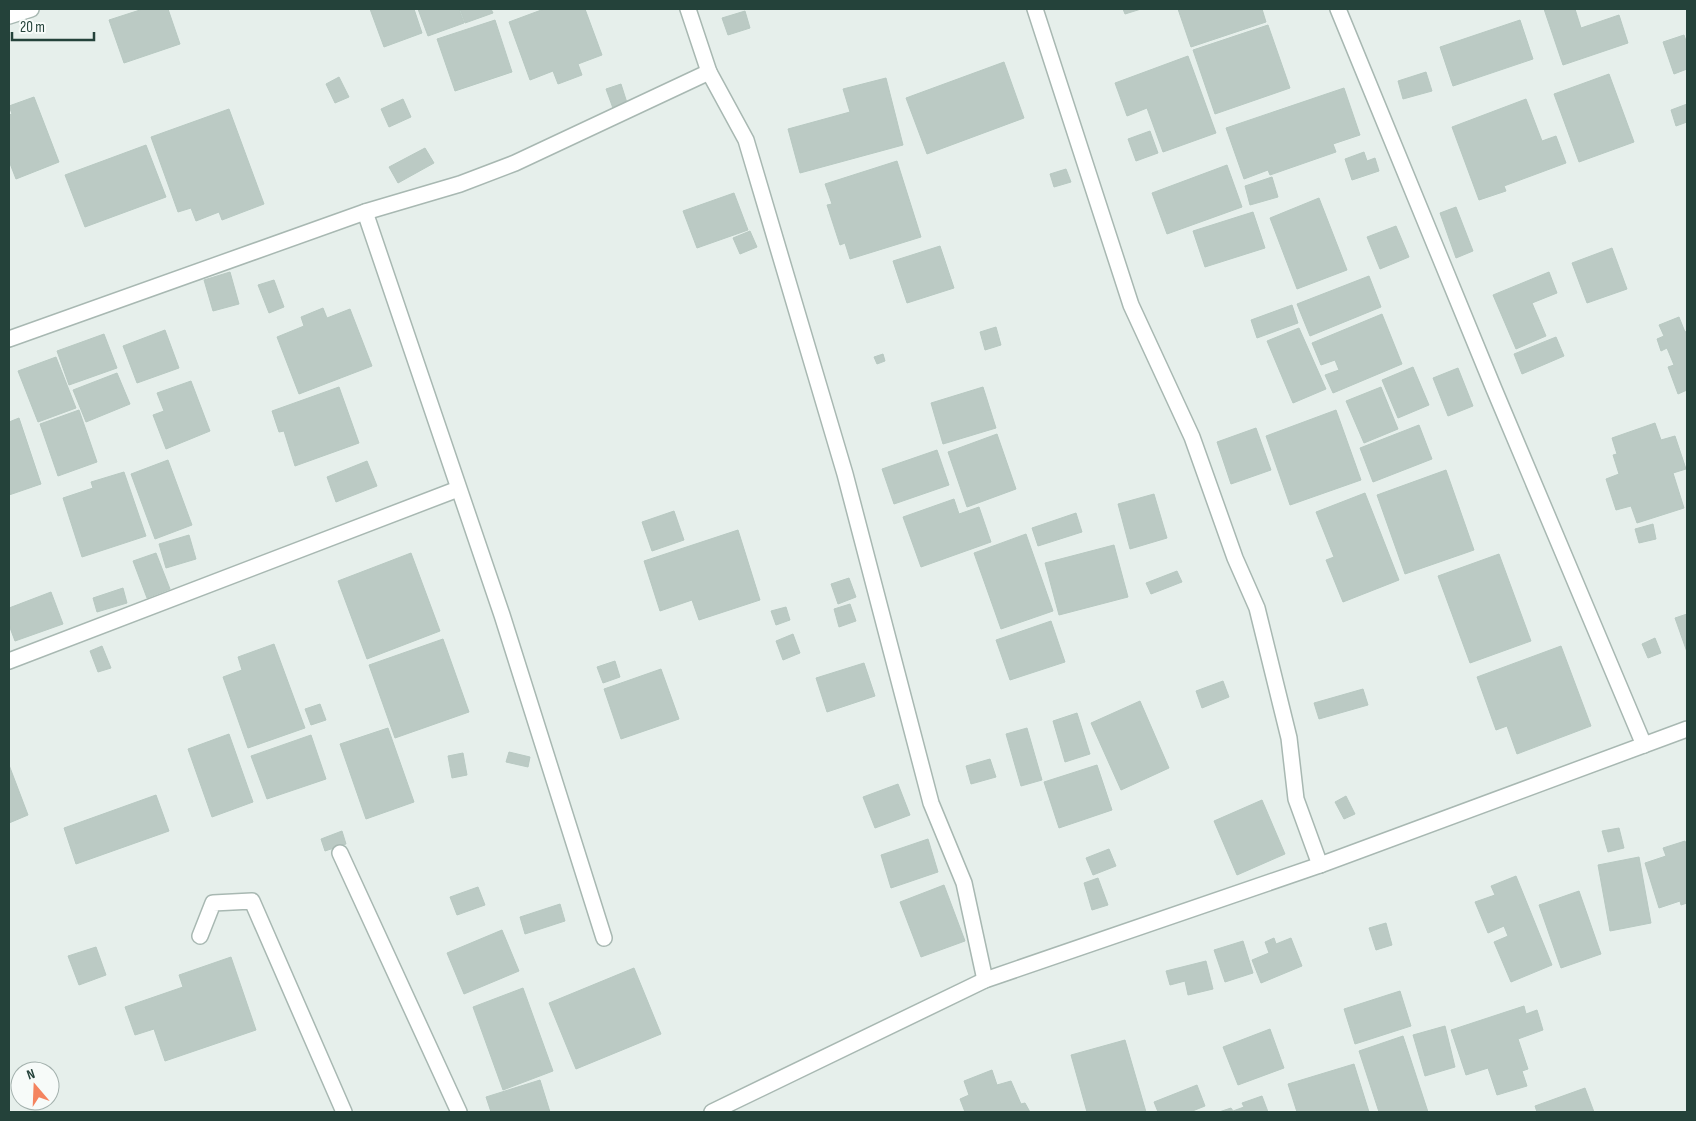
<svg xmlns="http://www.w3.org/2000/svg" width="1696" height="1121" font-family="'Sofia Sans Condensed',sans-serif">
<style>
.building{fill:#bbcac4;stroke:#b8c9c2}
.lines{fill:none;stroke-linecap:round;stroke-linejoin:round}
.minor-casing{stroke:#a8b8b2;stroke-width:18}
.minor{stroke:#fff;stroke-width:15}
</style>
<rect width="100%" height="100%" fill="#e6efeb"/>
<g class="building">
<path d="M143 9H168L180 44 124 63 109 20Z"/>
<path d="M370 9H414L422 33 384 47Z"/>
<path d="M418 9H459L464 23 428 36Z"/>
<path d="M460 9H491L493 13 465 23Z"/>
<path d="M544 9H585L602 55 578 64 582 75 558 84 553 71 530 80 509 22Z"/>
<path d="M1123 9H1141L1125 14Z"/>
<path d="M1178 9H1262L1266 22 1191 47Z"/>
<path d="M1544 9H1575L1581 28 1619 15 1628 43 1563 65Z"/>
<path d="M745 11 750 28 728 35 722 18Z"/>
<path d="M495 20 512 72 455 91 437 39Z"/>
<path d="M1520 20 1533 59 1453 86 1440 47Z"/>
<path d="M1268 25 1290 88 1215 114 1193 50Z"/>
<path d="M1684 35 1687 44V69L1674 74 1663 42Z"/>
<path d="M1188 56 1216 133 1163 152 1147 108 1127 116 1115 83Z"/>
<path d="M1004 62 1024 118 927 154 906 98Z"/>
<path d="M1426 72 1432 91 1403 99 1398 81Z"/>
<path d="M1609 74 1634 142 1579 162 1554 94Z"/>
<path d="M339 77 349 97 335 103 326 84Z"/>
<path d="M886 78 903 145 800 173 788 129 850 112 843 89Z"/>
<path d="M621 84 628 106 614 111 606 89Z"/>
<path d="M1344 88 1360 135 1333 144 1336 152 1270 175 1268 170 1244 179 1226 128Z"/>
<path d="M34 97 59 162 16 179 9 161V115L12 114 9 106Z"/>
<path d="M403 99 411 117 389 127 381 109Z"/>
<path d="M1526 99 1542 141 1556 136 1566 163 1504 186 1506 191 1479 200 1452 127Z"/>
<path d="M1687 104V122L1676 126 1671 110Z"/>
<path d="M229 109 264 204 222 220 219 212 196 221 191 208 178 212 151 137Z"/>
<path d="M1150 131 1158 153 1136 161 1128 139Z"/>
<path d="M146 145 166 197 85 227 65 175Z"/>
<path d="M425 148 434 163 398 183 389 167Z"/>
<path d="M1364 152 1367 161 1375 158 1379 171 1352 180 1345 159Z"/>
<path d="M897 161 921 237 850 259 845 243 840 245 827 205 832 204 825 184Z"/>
<path d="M1227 165 1242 207 1167 234 1152 193Z"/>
<path d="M1066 169 1071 182 1054 187 1050 174Z"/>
<path d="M1272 177 1278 197 1250 205 1245 186Z"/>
<path d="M734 193 748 230 697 248 683 211Z"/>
<path d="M1319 198 1347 270 1297 289 1270 218Z"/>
<path d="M1456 207 1473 251 1456 258 1440 213Z"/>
<path d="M1253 212 1265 248 1205 267 1193 231Z"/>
<path d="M1396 226 1409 257 1380 269 1367 237Z"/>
<path d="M750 231 757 247 740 254 733 238Z"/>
<path d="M940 246 954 288 907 303 893 261Z"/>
<path d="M1612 248 1627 289 1587 303 1572 263Z"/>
<path d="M230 272 239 304 213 311 204 280Z"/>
<path d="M1549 272 1557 293 1532 303 1546 336 1516 349 1493 295Z"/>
<path d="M1369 276 1381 307 1310 336 1297 304Z"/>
<path d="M274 280 284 307 269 313 258 285Z"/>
<path d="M1292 305 1298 323 1257 338 1251 320Z"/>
<path d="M323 308 327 318 350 309 372 366 299 394 277 337 304 326 301 317Z"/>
<path d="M1382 314 1402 364 1333 393 1325 375 1339 370 1335 360 1321 365 1312 343Z"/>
<path d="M1679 317 1685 332 1687 331V390L1678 394 1668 367 1674 365 1667 348 1661 351 1657 339 1664 336 1659 325Z"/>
<path d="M996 327 1001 345 985 350 980 332Z"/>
<path d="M1299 328 1326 389 1293 403 1267 341Z"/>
<path d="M165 330 179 368 137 383 123 346Z"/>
<path d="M104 334 117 368 69 385 57 351Z"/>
<path d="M1556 337 1564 356 1522 374 1514 354Z"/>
<path d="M883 354 885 361 877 364 874 357Z"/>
<path d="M56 357 76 408 38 422 18 371Z"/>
<path d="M1413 367 1429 405 1398 418 1382 380Z"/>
<path d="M1458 368 1473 406 1448 416 1433 378Z"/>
<path d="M117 373 130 404 86 422 73 390Z"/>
<path d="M191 381 210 431 166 449 153 415 164 411 157 393Z"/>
<path d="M339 387 359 443 295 466 284 431 279 432 272 411Z"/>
<path d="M983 387 996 428 943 444 931 403Z"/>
<path d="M1381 387 1398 429 1364 443 1346 401Z"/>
<path d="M79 410 97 462 58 476 40 424Z"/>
<path d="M1336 410 1361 480 1290 505 1266 436Z"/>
<path d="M19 418 41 484 9 495V422Z"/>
<path d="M1655 423 1661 440 1675 436 1686 469 1673 473 1684 508 1637 523 1631 506 1616 510 1606 479 1619 474 1613 455 1617 454 1612 438Z"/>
<path d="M1419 425 1432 459 1373 482 1360 448Z"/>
<path d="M1256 428 1271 470 1231 484 1217 442Z"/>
<path d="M997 434 1016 489 967 507 948 452Z"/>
<path d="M937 450 949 485 894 504 882 469Z"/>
<path d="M168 460 192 525 155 539 131 474Z"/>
<path d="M367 461 377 486 336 502 327 477Z"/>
<path d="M1446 470 1474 550 1405 574 1377 495Z"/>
<path d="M124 472 146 536 82 557 63 498 93 488 91 482Z"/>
<path d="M1365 493 1399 580 1343 602 1326 560 1334 557 1316 512Z"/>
<path d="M1154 494 1167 538 1130 549 1118 504Z"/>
<path d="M954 499 959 514 979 507 991 542 921 567 903 517Z"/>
<path d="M674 511 684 540 652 551 642 522Z"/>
<path d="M1076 513 1082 532 1038 546 1032 528Z"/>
<path d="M1653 524 1656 539 1639 543 1635 529Z"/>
<path d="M738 530 760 600 699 620 692 600 660 611 644 561Z"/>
<path d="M1026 534 1053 611 1001 629 974 553Z"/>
<path d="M189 535 196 559 166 568 159 544Z"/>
<path d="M1114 545 1128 597 1059 615 1045 563Z"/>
<path d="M156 553 170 589 147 598 133 561Z"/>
<path d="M411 553 440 631 367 659 338 581Z"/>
<path d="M1499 554 1531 641 1470 663 1438 576Z"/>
<path d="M1177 571 1182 582 1151 594 1146 583Z"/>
<path d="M849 578 856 597 838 604 831 584Z"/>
<path d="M123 588 127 603 97 612 93 598Z"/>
<path d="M51 592 63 624 15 641 9 625V608Z"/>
<path d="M850 604 856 621 839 627 834 609Z"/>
<path d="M786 607 790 620 776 625 771 611Z"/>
<path d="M1687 614V652L1675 618Z"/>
<path d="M1051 621 1065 662 1010 680 996 640Z"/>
<path d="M793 634 800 653 783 660 776 641Z"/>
<path d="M1655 638 1661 653 1648 658 1642 644Z"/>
<path d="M443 639 469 712 395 738 369 665Z"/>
<path d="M274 644 305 728 248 748 223 677 242 670 238 657Z"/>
<path d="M102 646 111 668 98 672 90 651Z"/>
<path d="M1561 646 1591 726 1517 754 1507 726 1496 730 1477 677Z"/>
<path d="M615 661 620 677 603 683 597 667Z"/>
<path d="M864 663 875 696 827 712 816 678Z"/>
<path d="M661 669 679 719 621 739 604 689Z"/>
<path d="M1223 681 1229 697 1202 708 1196 691Z"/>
<path d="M1363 689 1368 705 1319 719 1314 703Z"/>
<path d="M1140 701 1169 768 1121 790 1091 723Z"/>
<path d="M320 704 326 720 311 725 305 709Z"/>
<path d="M1077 713 1090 754 1065 762 1053 721Z"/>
<path d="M388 728 414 802 366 819 340 744Z"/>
<path d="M1027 728 1042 780 1021 786 1006 734Z"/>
<path d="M229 734 253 802 212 817 188 749Z"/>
<path d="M311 735 326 779 267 799 251 756Z"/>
<path d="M509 752 530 757 528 767 506 762Z"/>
<path d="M463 753 467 775 452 778 448 756Z"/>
<path d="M990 759 996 777 971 784 966 766Z"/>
<path d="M9 765 28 815 9 823Z"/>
<path d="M1097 765 1112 810 1059 828 1044 782Z"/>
<path d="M898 784 910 815 875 828 863 797Z"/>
<path d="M156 795 169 831 76 864 64 828Z"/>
<path d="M1346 796 1355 814 1344 819 1335 802Z"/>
<path d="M1262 800 1285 854 1237 875 1214 821Z"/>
<path d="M1619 828 1624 848 1608 852 1602 831Z"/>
<path d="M342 831 346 844 325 851 321 839Z"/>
<path d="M928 839 938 872 891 888 881 855Z"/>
<path d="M1685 841 1687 847V903L1681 905 1680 901 1659 908 1645 863 1666 856 1663 848Z"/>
<path d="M1109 849 1116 866 1093 875 1086 858Z"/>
<path d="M1639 857 1651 923 1610 931 1598 865Z"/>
<path d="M1516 876 1552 965 1511 982 1494 942 1508 936 1504 926 1488 933 1475 902 1495 895 1491 886Z"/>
<path d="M1098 878 1108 905 1092 910 1084 883Z"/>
<path d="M944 885 965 941 921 957 900 902Z"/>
<path d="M478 887 485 905 457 915 450 897Z"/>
<path d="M1579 891 1601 954 1561 968 1539 905Z"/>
<path d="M560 904 565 921 525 934 520 917Z"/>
<path d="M1386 923 1392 945 1376 950 1369 928Z"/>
<path d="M502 930 519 971 464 994 447 953Z"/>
<path d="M1274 938 1276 944 1291 938 1302 966 1261 983 1252 960 1269 953 1265 942Z"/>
<path d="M1243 941 1253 973 1225 982 1214 950Z"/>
<path d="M96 947 106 975 79 985 68 956Z"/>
<path d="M231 957 256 1030 165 1061 154 1029 135 1035 125 1007 183 987 179 975Z"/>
<path d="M1206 961 1213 989 1188 995 1185 981 1170 985 1166 971Z"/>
<path d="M634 968 661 1034 576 1069 549 1003Z"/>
<path d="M523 988 553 1071 503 1090 473 1007Z"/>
<path d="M1400 991 1411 1026 1355 1044 1344 1009Z"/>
<path d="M1524 1006 1526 1014 1537 1010 1543 1030 1518 1039 1528 1069 1522 1071 1527 1086 1497 1095 1488 1068 1466 1075 1451 1030Z"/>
<path d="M1445 1026 1455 1067 1425 1076 1413 1035Z"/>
<path d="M1270 1029 1284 1068 1238 1085 1223 1047Z"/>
<path d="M1403 1036 1428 1112H1379L1359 1051Z"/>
<path d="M1125 1040 1146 1112H1087L1071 1055Z"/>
<path d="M1354 1064 1369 1112H1297L1288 1084Z"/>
<path d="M992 1070 997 1085 1011 1081 1021 1104 1025 1103 1030 1112H965L960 1099 969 1095 964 1081Z"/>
<path d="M540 1080 550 1112H491L486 1097Z"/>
<path d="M1197 1085 1205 1106 1190 1112H1158L1154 1102Z"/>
<path d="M1585 1088 1594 1112H1537L1535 1106Z"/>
<path d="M1262 1096 1268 1112H1219L1231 1108 1233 1111 1244 1107 1242 1103Z"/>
</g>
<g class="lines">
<defs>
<g id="minor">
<path d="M688 9 709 72 746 140 845 474 931 803 964 883 985 980"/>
<path d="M1035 9 1131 305 1192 437 1235 558 1257 608 1289 738 1296 799 1320 865"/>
<path d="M1338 9 1494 389 1644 745"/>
<path d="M9 16 31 9"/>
<path d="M365 212 502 615 604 938"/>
<path d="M9 339 365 212 460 184 515 163 709 72"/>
<path d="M9 661 458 489"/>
<path d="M340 853 459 1112"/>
<path d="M200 936 213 903 252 901 344 1112"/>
<path d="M712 1112 985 980 1320 865 1687 729"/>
</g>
</defs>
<use href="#minor" class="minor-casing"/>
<use href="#minor" class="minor"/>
</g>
<rect width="1696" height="1121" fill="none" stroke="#24423a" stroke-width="20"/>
<g transform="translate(35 1086) rotate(341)"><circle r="24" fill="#f7fbf9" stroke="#a3b1ad"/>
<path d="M0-4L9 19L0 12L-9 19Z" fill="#f4845f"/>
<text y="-8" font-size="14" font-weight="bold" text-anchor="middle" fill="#24423a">N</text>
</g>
<path d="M12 32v8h82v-8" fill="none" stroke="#24423a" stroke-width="2.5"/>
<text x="20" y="32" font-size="15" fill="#24423a" stroke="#f7fbf9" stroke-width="4" paint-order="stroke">20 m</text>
</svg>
